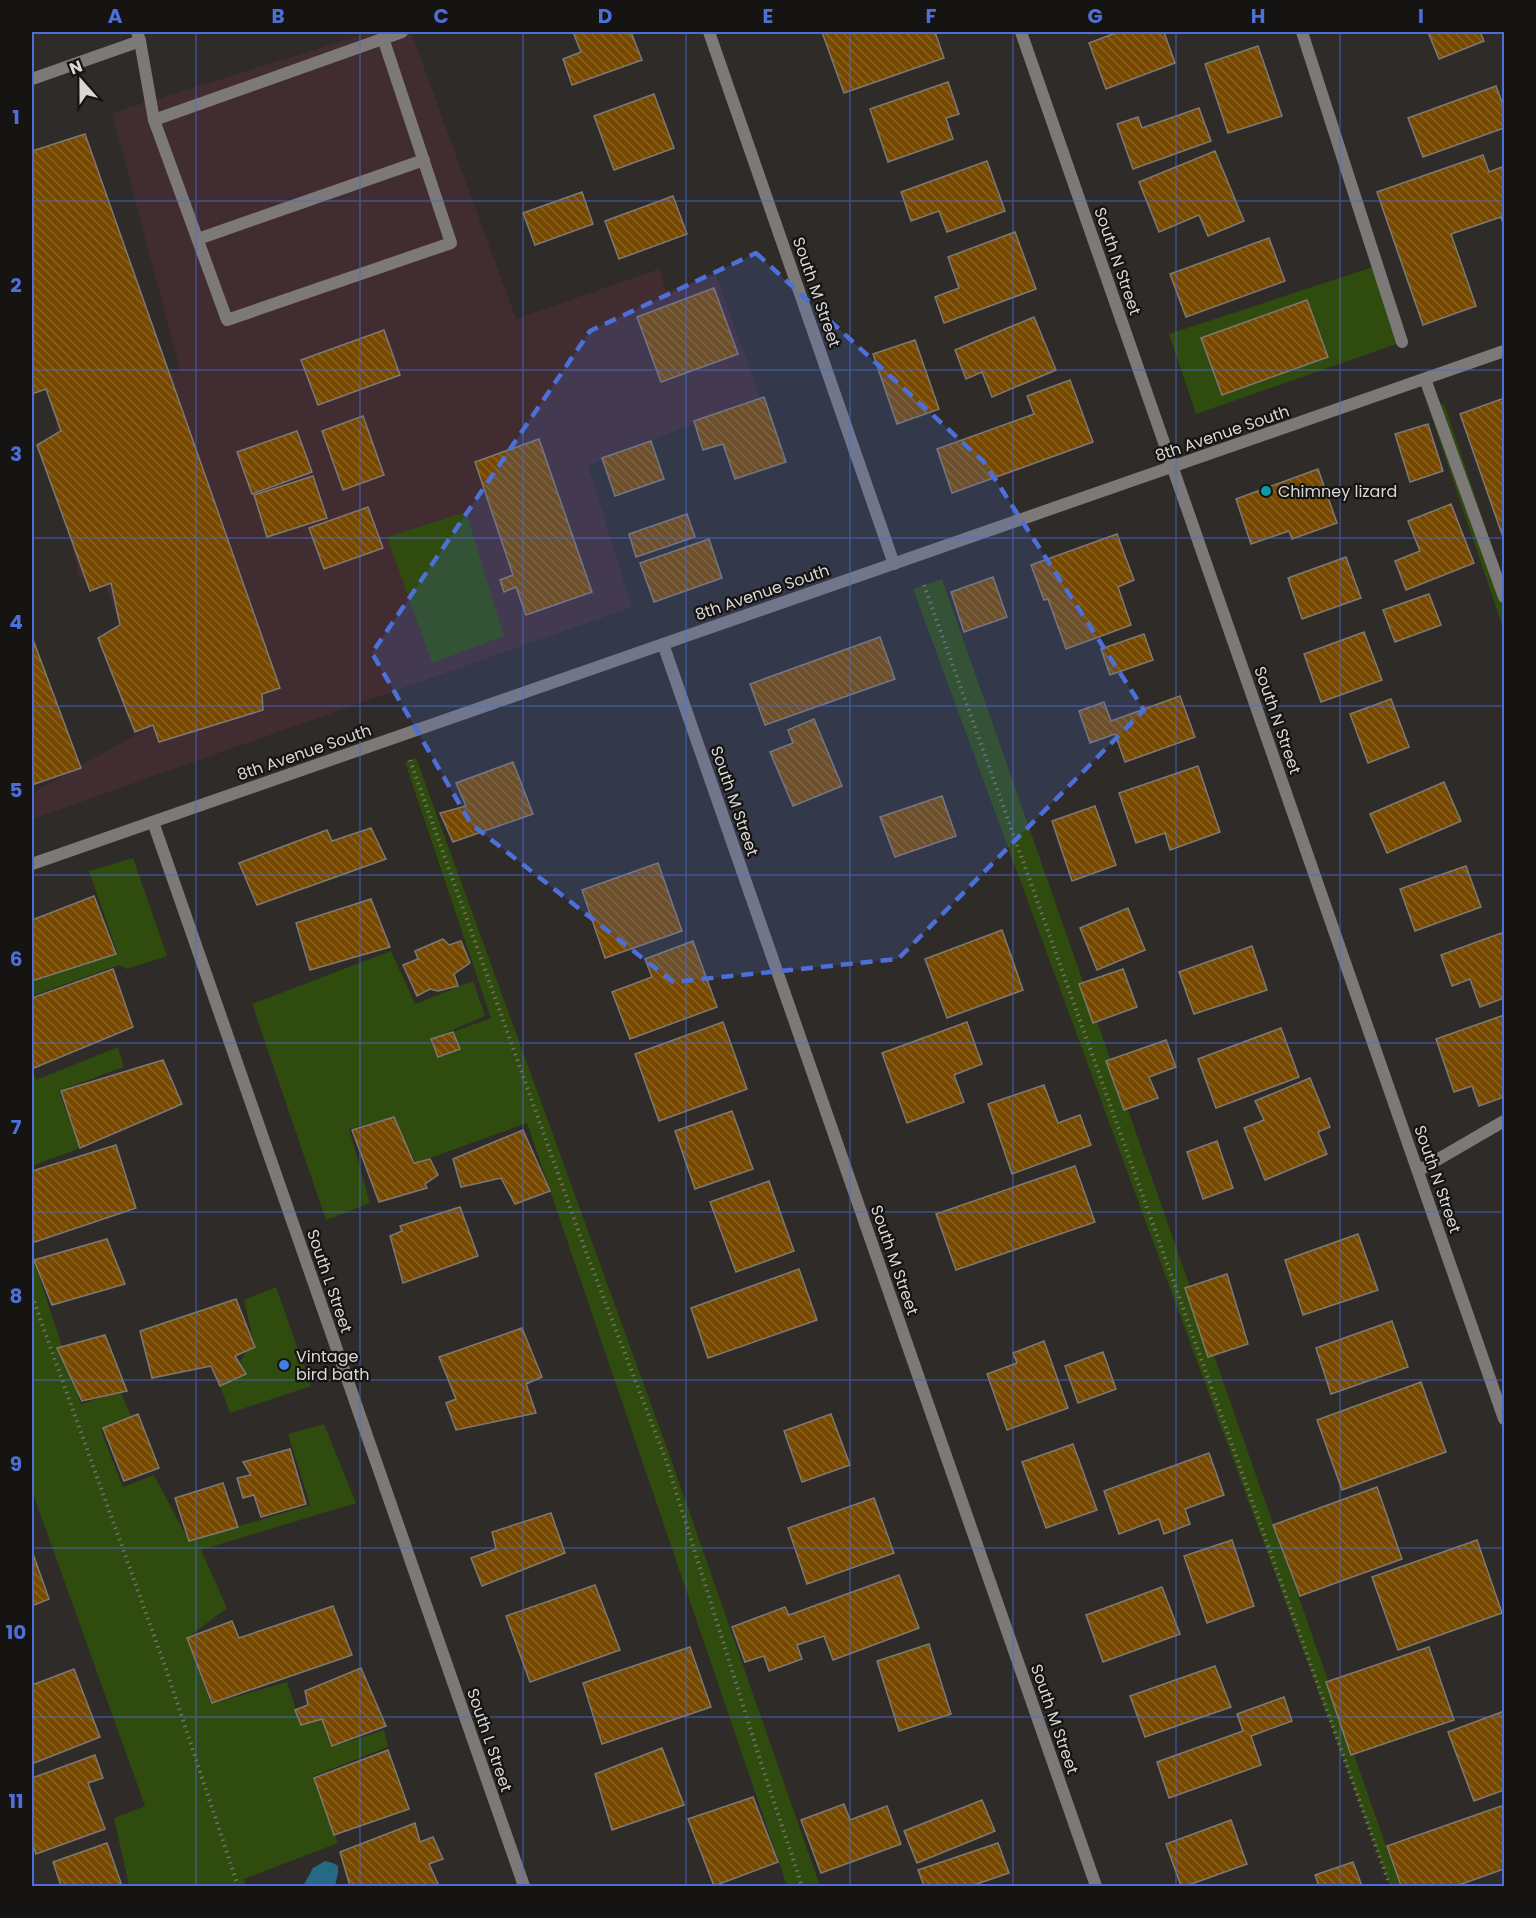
<svg xmlns="http://www.w3.org/2000/svg" width="1536" height="1918" font-family="Poppins,sans-serif">
<style>
.education{fill:#412d31}
.green{fill:#2f4b0d}
.water{fill:#256982}
.building{fill:url(#building-back-hatch);stroke:#7d7975;stroke-width:1.5}
.lines{fill:none;stroke-linecap:round;stroke-linejoin:round}
.path{stroke:#72706d;stroke-width:4;stroke-dasharray:1.5 4.5;stroke-linecap:butt}
.service{stroke:#7c7978;stroke-width:12}
.minor{stroke:#7c7978;stroke-width:12}
.marked{fill:#4c70d8;fill-opacity:0.2;stroke:#4c70d8;stroke-width:4.5;stroke-dasharray:12 8;stroke-linejoin:round}
.grid{fill:none;stroke:#4c70d8;stroke-width:1.5;stroke-opacity:0.55}
.culture-dot{fill:#0f9aa8;stroke:#151412;stroke-width:2}
.shop-dot{fill:#3f7fe0;stroke:#151412;stroke-width:2}
.labels{text-anchor:middle;stroke-width:4.5;stroke-linejoin:round;paint-order:stroke}
.street-label{font-size:16px;fill:#dad8d6;stroke:#151412}
.poi-label{font-size:16px;fill:#dad8d6;stroke:#151412;text-anchor:start}
.neatline{fill:none;stroke:#4c70d8;stroke-width:2}
.grid-label{font-size:20px;text-anchor:middle;font-weight:bold;fill:#4c70d8}
</style>
<defs>
<pattern id="building-back-hatch" width="6" height="6" patternUnits="userSpaceOnUse" patternTransform="scale(1.5)"><rect width="6" height="6" fill="#764800"/><path d="M-1 5l2 2M0 0l6 6M5-1l2 2" fill="none" stroke="#896224"/></pattern>
</defs>
<rect width="100%" height="100%" fill="#2e2b28"/>
<path class="education" d="M372 32H411L516 319 659 269 666 291 716 275 760 397 588 466 632 607 32 819V793L148 728 135 732 98 638 120 625 105 585 79 577 72 542 41 455 43 441 55 434 57 418 46 389H32V157L89 144 169 372 181 373 112 113Z"/>
<g class="green">
<path d="M1376 266 1402 342 1196 414 1169 334Z"/>
<path d="M1444 404 1504 582V631L1429 409Z"/>
<path d="M466 512 504 636 432 663 387 537Z"/>
<path d="M942 579 1400 1886H1390L913 589Z"/>
<path d="M416 758 672 1462 820 1886H787L527 1123 416 1163 393 1117 349 1129 370 1203 326 1220 252 1004 391 951 415 1004 473 981 485 1016 430 1040 438 1057 460 1049 453 1032 491 1018 405 762Z"/>
<path d="M133 858 167 956 127 969 119 965 32 996V982L117 952 89 871Z"/>
<path d="M118 1047 124 1067 59 1091 80 1148 32 1166V1068L36 1080Z"/>
<path d="M32 1255 81 1404 120 1391 132 1418 101 1431 123 1487 154 1475 189 1541 310 1505 288 1434 324 1424 356 1503 201 1550 227 1608 187 1638 211 1704 287 1682 301 1725 322 1719 332 1747 384 1730 388 1747 314 1776 338 1843 244 1879 246 1886H129L114 1818 145 1806 32 1491Z"/>
<path d="M276 1287 311 1386 230 1413 220 1386 246 1374 240 1361 246 1352 255 1347 244 1300Z"/>
</g>
<path class="water" d="M325 1861 333 1863 338 1866V1873L335 1886H303L313 1868Z"/>
<g class="building">
<path d="M573 32H631L642 60 572 85 563 59 581 52Z"/>
<path d="M822 32H935L944 58 844 93Z"/>
<path d="M1118 32H1164L1175 63 1106 89 1089 43Z"/>
<path d="M1428 32H1480L1484 41 1439 59Z"/>
<path d="M1258 46 1282 116 1228 133 1205 64Z"/>
<path d="M948 82 959 114 946 118 953 139 888 162 870 109Z"/>
<path d="M1496 86 1504 108V128L1423 157 1408 118Z"/>
<path d="M654 94 674 148 614 170 594 116Z"/>
<path d="M1199 108 1211 141 1133 169 1117 124 1138 117 1142 128Z"/>
<path d="M85 134 280 688 262 694 263 710 159 742 153 725 135 732 98 638 120 625 111 583 90 591 37 445 61 431 46 389 32 394V151Z"/>
<path d="M1215 151 1244 221 1208 236 1199 215 1159 232 1139 182Z"/>
<path d="M1483 155 1489 172 1504 166V226L1501 217 1451 234 1476 306 1423 325 1377 192Z"/>
<path d="M987 161 1005 211 947 232 939 211 911 221 901 192Z"/>
<path d="M582 192 593 224 535 245 523 213Z"/>
<path d="M673 196 687 234 619 259 605 221Z"/>
<path d="M1015 232 1036 289 944 323 935 297 959 288 948 257Z"/>
<path d="M1269 238 1285 281 1186 317 1170 274Z"/>
<path d="M714 288 738 354 661 382 637 317Z"/>
<path d="M1307 300 1328 357 1222 395 1201 338Z"/>
<path d="M1034 317 1056 370 992 397 982 372 966 379 955 350Z"/>
<path d="M384 330 400 375 318 405 301 360Z"/>
<path d="M915 340 939 409 897 424 873 354Z"/>
<path d="M1070 380 1093 442 952 493 937 449 1034 414 1027 396Z"/>
<path d="M764 397 786 462 735 479 723 444 703 450 694 421Z"/>
<path d="M1504 398V540L1460 414Z"/>
<path d="M363 416 384 475 343 490 322 431Z"/>
<path d="M1428 424 1443 471 1410 482 1395 434Z"/>
<path d="M297 431 312 472 252 494 237 452Z"/>
<path d="M539 439 592 592 526 615 516 587 504 592 500 580 513 575 475 462Z"/>
<path d="M651 441 664 479 615 496 602 458Z"/>
<path d="M1318 469 1337 523 1292 539 1289 531 1251 544 1236 499Z"/>
<path d="M313 476 327 518 267 537 254 495Z"/>
<path d="M1451 504 1474 563 1406 590 1395 561 1420 551 1408 521Z"/>
<path d="M368 507 383 548 324 569 309 528Z"/>
<path d="M687 514 695 537 636 557 629 534Z"/>
<path d="M1117 534 1134 580 1118 587 1131 625 1066 649 1048 599 1044 600 1031 565Z"/>
<path d="M709 539 722 578 654 602 640 563Z"/>
<path d="M1346 557 1361 598 1302 619 1288 578Z"/>
<path d="M993 577 1007 617 964 632 951 592Z"/>
<path d="M1429 594 1441 625 1395 642 1383 610Z"/>
<path d="M1364 632 1382 680 1321 702 1304 654Z"/>
<path d="M1144 634 1153 660 1110 675 1101 649Z"/>
<path d="M32 637 81 768 32 785Z"/>
<path d="M880 637 895 679 765 725 750 684Z"/>
<path d="M1180 696 1195 737 1125 762 1115 734 1090 743 1079 711 1104 702 1111 721Z"/>
<path d="M1391 699 1409 747 1368 763 1350 714Z"/>
<path d="M814 719 842 786 793 806 770 752 793 743 788 730Z"/>
<path d="M513 762 533 814 453 842 440 813 466 806 456 783Z"/>
<path d="M1198 766 1220 832 1170 850 1165 833 1136 843 1119 793Z"/>
<path d="M1444 782 1461 821 1387 853 1370 814Z"/>
<path d="M942 796 956 836 895 857 880 817Z"/>
<path d="M1095 806 1116 865 1072 881 1052 821Z"/>
<path d="M371 828 386 859 257 905 239 863 327 830 332 841Z"/>
<path d="M658 863 682 931 605 958 582 890Z"/>
<path d="M1466 866 1481 907 1415 931 1400 889Z"/>
<path d="M94 896 116 954 32 981V920Z"/>
<path d="M371 899 390 947 310 970 296 923Z"/>
<path d="M1128 908 1145 950 1097 970 1080 928Z"/>
<path d="M1002 930 1023 990 947 1018 925 959Z"/>
<path d="M1504 932V998L1480 1007 1470 979 1452 986 1441 955Z"/>
<path d="M443 939 449 945 461 941 470 963 454 974 458 986 438 991 430 989 417 996 403 965 418 959 415 951Z"/>
<path d="M693 941 717 1007 630 1039 612 992 652 977 645 959Z"/>
<path d="M1252 946 1267 990 1194 1014 1179 972Z"/>
<path d="M113 969 133 1027 34 1068 32 1060V998Z"/>
<path d="M1123 969 1137 1007 1093 1023 1079 984Z"/>
<path d="M1504 1015V1097L1479 1106 1472 1086 1454 1092 1436 1039Z"/>
<path d="M723 1022 747 1089 659 1121 635 1054Z"/>
<path d="M967 1022 982 1064 954 1075 964 1102 907 1123 882 1053Z"/>
<path d="M1281 1028 1299 1077 1216 1108 1198 1059Z"/>
<path d="M453 1032 460 1049 438 1057 431 1039Z"/>
<path d="M1166 1040 1176 1067 1149 1077 1158 1098 1124 1110 1106 1061Z"/>
<path d="M163 1060 182 1104 80 1148 61 1091Z"/>
<path d="M1310 1078 1330 1127 1318 1132 1327 1154 1265 1180 1244 1128 1264 1120 1255 1101Z"/>
<path d="M1044 1085 1058 1123 1080 1115 1091 1145 1012 1174 988 1104Z"/>
<path d="M732 1111 753 1169 695 1189 675 1131Z"/>
<path d="M394 1117 414 1163 430 1159 438 1175 425 1184 427 1188 379 1202 352 1130Z"/>
<path d="M523 1130 550 1191 515 1204 501 1178 461 1187 453 1159Z"/>
<path d="M1217 1141 1233 1188 1203 1199 1187 1152Z"/>
<path d="M116 1145 136 1208 32 1243V1171Z"/>
<path d="M1075 1166 1095 1222 956 1270 936 1214Z"/>
<path d="M769 1181 794 1251 736 1272 710 1202Z"/>
<path d="M460 1207 478 1256 403 1283 390 1236 402 1231 400 1226Z"/>
<path d="M1358 1234 1378 1290 1303 1315 1285 1260Z"/>
<path d="M107 1239 125 1284 52 1305 34 1260Z"/>
<path d="M799 1269 817 1320 708 1358 691 1308Z"/>
<path d="M1227 1274 1248 1344 1208 1357 1185 1288Z"/>
<path d="M236 1299 255 1347 235 1356 246 1374 220 1386 211 1366 152 1378 140 1331Z"/>
<path d="M1392 1321 1408 1367 1331 1394 1316 1348Z"/>
<path d="M522 1328 542 1377 526 1384 536 1413 456 1430 446 1403 456 1399 439 1357Z"/>
<path d="M105 1335 127 1391 82 1401 57 1348Z"/>
<path d="M1044 1341 1068 1408 1007 1430 987 1374 1017 1363 1013 1353Z"/>
<path d="M1103 1352 1116 1389 1078 1403 1065 1366Z"/>
<path d="M1421 1382 1446 1452 1342 1490 1317 1420Z"/>
<path d="M138 1414 159 1468 124 1481 103 1428Z"/>
<path d="M831 1414 850 1465 802 1482 784 1431Z"/>
<path d="M1073 1444 1097 1510 1046 1528 1022 1462Z"/>
<path d="M290 1449 306 1504 261 1517 254 1495 243 1498 237 1478 251 1475 243 1462Z"/>
<path d="M1209 1453 1224 1495 1185 1509 1190 1524 1164 1534 1159 1519 1119 1534 1104 1491Z"/>
<path d="M223 1483 238 1527 189 1541 175 1498Z"/>
<path d="M1377 1487 1402 1559 1300 1596 1273 1525Z"/>
<path d="M874 1498 894 1553 807 1584 788 1528Z"/>
<path d="M551 1513 565 1553 482 1586 471 1558 496 1549 492 1532Z"/>
<path d="M1232 1540 1254 1606 1207 1623 1184 1556Z"/>
<path d="M1477 1540 1502 1613 1398 1650 1372 1577Z"/>
<path d="M32 1551 49 1599 32 1606Z"/>
<path d="M899 1575 919 1628 833 1660 824 1636 797 1645 802 1659 769 1671 764 1656 745 1662 732 1627 785 1607 789 1615Z"/>
<path d="M595 1585 620 1650 530 1682 506 1616Z"/>
<path d="M1162 1587 1180 1634 1103 1662 1086 1615Z"/>
<path d="M333 1606 352 1655 212 1703 187 1638 232 1621 239 1638Z"/>
<path d="M929 1644 951 1714 899 1731 877 1661Z"/>
<path d="M690 1647 711 1707 602 1744 583 1683Z"/>
<path d="M1429 1647 1454 1720 1351 1755 1326 1682Z"/>
<path d="M1215 1666 1231 1707 1145 1737 1130 1696Z"/>
<path d="M361 1668 386 1726 332 1746 322 1719 301 1725 295 1710 308 1705 305 1691Z"/>
<path d="M74 1669 100 1737 32 1764V1685Z"/>
<path d="M1284 1697 1292 1721 1251 1736 1261 1765 1169 1798 1157 1762 1243 1731 1237 1714Z"/>
<path d="M1504 1711V1790L1474 1801 1448 1732Z"/>
<path d="M662 1748 684 1805 612 1830 595 1774Z"/>
<path d="M388 1750 409 1809 334 1835 314 1778Z"/>
<path d="M95 1755 103 1778 88 1783 105 1829 36 1854 32 1842V1778Z"/>
<path d="M753 1797 778 1862 714 1886 688 1819Z"/>
<path d="M982 1800 995 1831 917 1863 904 1831Z"/>
<path d="M844 1804 850 1820 887 1806 901 1844 821 1873 801 1820Z"/>
<path d="M1504 1805V1869L1456 1886H1401L1387 1846Z"/>
<path d="M1231 1820 1247 1864 1186 1886H1181L1166 1844Z"/>
<path d="M415 1823 420 1842 433 1837 443 1859 429 1864 439 1886H350L340 1852Z"/>
<path d="M107 1843 122 1886H61L53 1862Z"/>
<path d="M998 1843 1009 1873 971 1886H924L918 1870Z"/>
<path d="M1353 1862 1362 1886H1319L1315 1875Z"/>
</g>
<g class="lines">
<g class="path">
<path d="M924 585 1390 1886"/>
<path d="M410 760 586 1252 667 1463 762 1766 802 1886"/>
<path d="M32 1296 166 1669 238 1886"/>
</g>
<g class="service">
<path d="M1302 32 1402 342"/>
<path d="M383 38 451 243 227 320 154 120 402 32"/>
<path d="M140 41 154 120"/>
<path d="M198 239 424 160"/>
<path d="M1425 379 1504 597"/>
<path d="M1418 1171 1504 1121"/>
</g>
<g class="minor">
<path d="M709 32 894 564"/>
<path d="M1021 32 1504 1419"/>
<path d="M32 79 140 41 137 32"/>
<path d="M663 644 1096 1886"/>
<path d="M153 822 524 1886"/>
<path d="M32 864 1504 351"/>
</g>
</g>
<path class="marked" d="M756 253 984 462 1144 710 898 959 673 982 471 824 372 653 590 331Z"/>
<path class="grid" d="M196 32V1886M360 32V1886M523 32V1886M686 32V1886M850 32V1886M1013 32V1886M1176 32V1886M1340 32V1886M32 201H1504M32 370H1504M32 538H1504M32 706H1504M32 875H1504M32 1043H1504M32 1212H1504M32 1380H1504M32 1548H1504M32 1717H1504"/>
<circle class="culture-dot" cx="1266" cy="491" r="6"/>
<circle class="shop-dot" cx="284" cy="1365" r="6"/>
<g class="labels">
<g class="street-label">
<text transform="translate(1118 261) rotate(71)" y="6">South N Street</text>
<text transform="translate(817 292) rotate(71)" y="6">South M Street</text>
<text transform="translate(1222 433) rotate(-19)" y="6">8th Avenue South</text>
<text transform="translate(762 592) rotate(-19)" y="6">8th Avenue South</text>
<text transform="translate(1278 720) rotate(71)" y="6">South N Street</text>
<text transform="translate(304 752) rotate(-19)" y="6">8th Avenue South</text>
<text transform="translate(735 801) rotate(71)" y="6">South M Street</text>
<text transform="translate(1438 1179) rotate(71)" y="6">South N Street</text>
<text transform="translate(895 1260) rotate(71)" y="6">South M Street</text>
<text transform="translate(330 1281) rotate(71)" y="6">South L Street</text>
<text transform="translate(1055 1719) rotate(71)" y="6">South M Street</text>
<text transform="translate(490 1740) rotate(71)" y="6">South L Street</text>
</g>
<g class="poi-label">
<text x="1278" y="497">Chimney lizard</text>
<text x="296" y="1362">Vintage<tspan x="296" dy="18">bird bath</tspan></text>
</g>
</g>
<rect width="1536" height="1918" fill="none" stroke="#151412" stroke-width="66"/>
<g transform="translate(81 81) rotate(339)" stroke="#151412" stroke-width="4.5" paint-order="stroke">
<path d="M0-4.5L10 22L0 15L-10 22Z" fill="#dad8d6"/>
<text y="-9" font-size="16" font-weight="bold" text-anchor="middle" fill="#dad8d6">N</text>
</g>
<rect x="33" y="33" width="1470" height="1852" class="neatline"/>
<g class="grid-label">
<text x="115" y="23">A</text>
<text x="278" y="23">B</text>
<text x="441" y="23">C</text>
<text x="605" y="23">D</text>
<text x="768" y="23">E</text>
<text x="931" y="23">F</text>
<text x="1095" y="23">G</text>
<text x="1258" y="23">H</text>
<text x="1421" y="23">I</text>
<text x="16" y="124">1</text>
<text x="16" y="292">2</text>
<text x="16" y="461">3</text>
<text x="16" y="629">4</text>
<text x="16" y="797">5</text>
<text x="16" y="966">6</text>
<text x="16" y="1134">7</text>
<text x="16" y="1303">8</text>
<text x="16" y="1471">9</text>
<text x="16" y="1639">10</text>
<text x="16" y="1808">11</text>
</g>
</svg>
